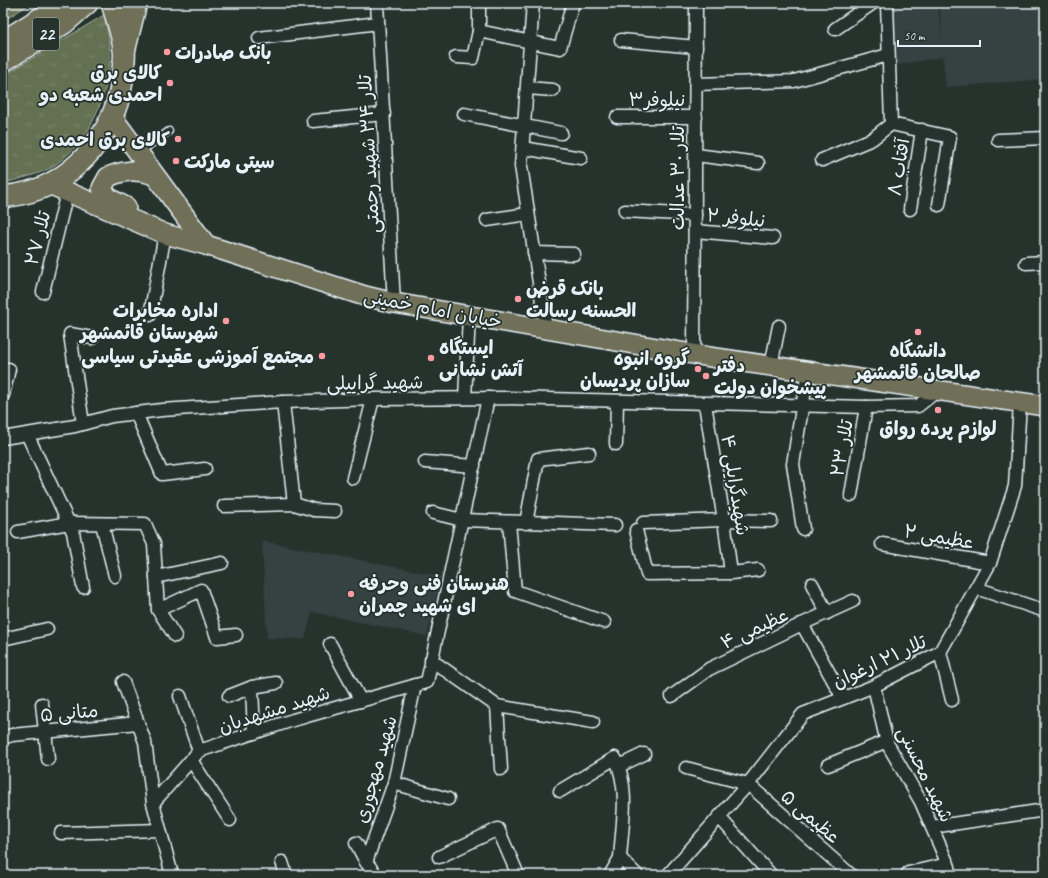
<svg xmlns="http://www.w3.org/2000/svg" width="1048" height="878" font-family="Caveat,'Playpen Sans Arabic',sans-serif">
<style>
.built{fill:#344242}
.grass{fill:url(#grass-tufts);stroke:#a6b0a4}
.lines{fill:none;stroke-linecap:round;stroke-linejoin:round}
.lane-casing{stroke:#e8f1f8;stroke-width:9}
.street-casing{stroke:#e8f1f8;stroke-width:15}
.primary-casing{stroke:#e8f1f8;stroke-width:22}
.highway-casing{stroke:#e8f1f8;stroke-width:24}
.lane{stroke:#26332d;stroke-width:6}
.street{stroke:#26332d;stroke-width:12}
.primary{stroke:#706f59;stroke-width:19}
.highway{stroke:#706f59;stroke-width:21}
.poi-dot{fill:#ff9aa2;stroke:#26332d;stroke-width:1.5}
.labels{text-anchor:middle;stroke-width:3.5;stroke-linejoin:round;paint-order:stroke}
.shield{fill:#26332d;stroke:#aeb8bb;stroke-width:1}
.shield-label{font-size:18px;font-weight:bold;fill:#e8f1f8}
.poi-label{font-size:19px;font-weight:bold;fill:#e8f1f8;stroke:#26332d;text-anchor:start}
.street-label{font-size:19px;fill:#e8f1f8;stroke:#26332d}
</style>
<defs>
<pattern id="grass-tufts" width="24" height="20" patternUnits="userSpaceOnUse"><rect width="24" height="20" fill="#637051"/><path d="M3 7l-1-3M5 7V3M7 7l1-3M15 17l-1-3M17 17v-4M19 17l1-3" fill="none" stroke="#79856b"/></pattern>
</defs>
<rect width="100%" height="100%" fill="#26332d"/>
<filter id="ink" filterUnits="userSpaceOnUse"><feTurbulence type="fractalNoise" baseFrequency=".025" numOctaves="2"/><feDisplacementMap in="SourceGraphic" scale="8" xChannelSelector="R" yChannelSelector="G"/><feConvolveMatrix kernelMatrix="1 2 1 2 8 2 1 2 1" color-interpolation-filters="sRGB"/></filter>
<g filter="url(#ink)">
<g class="built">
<path d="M917 3H937L942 40 940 7 985 3H1044L1045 20V79L946 87 943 57 889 66 887 8Z"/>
<path d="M262 541 441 576 427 636 312 612 305 639 267 638Z"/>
</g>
<g class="grass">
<path d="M3 3H31L3 21Z"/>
<path d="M104 15C108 31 111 46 110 63 109 83 99 109 90 127 82 142 66 157 52 167 41 174 16 180 3 183V76Z"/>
</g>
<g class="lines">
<defs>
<path id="lane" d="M140 152 169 131"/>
<g id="street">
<path d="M377 3 394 303"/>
<path d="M479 3V31L560 48 573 3"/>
<path d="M533 3 521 166 546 328"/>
<path d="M887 3 891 124"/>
<path d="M835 29 873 3"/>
<path d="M259 38 378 23"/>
<path d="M621 40 696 47"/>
<path d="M456 57 473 58 479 31"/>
<path d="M696 84 794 81 888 55"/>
<path d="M527 88 553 90"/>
<path d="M464 114 561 133"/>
<path d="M617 117H696"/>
<path d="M313 121 384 114"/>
<path d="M891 124 950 137 939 205"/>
<path d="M998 140 1045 138"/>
<path d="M523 148 581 158"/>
<path d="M696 155 758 163"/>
<path d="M822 160 872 139 891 124"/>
<path d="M910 209 922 130"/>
<path d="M625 211 695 215"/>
<path d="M487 220 528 214"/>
<path d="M695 231 773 238"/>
<path d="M534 253 574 254"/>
<path d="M1026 263 1045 262"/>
<path d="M43 292 67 192"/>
<path d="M150 315 165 234"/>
<path d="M694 354 696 3"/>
<path d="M771 366 779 326"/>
<path d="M3 395 9 369"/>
<path d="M465 398 469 316"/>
<path d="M283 402 294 504"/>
<path d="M705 404 724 520 731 573"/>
<path d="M136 413 162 474 205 469"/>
<path d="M83 424 70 334 92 338"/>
<path d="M27 434 73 532 83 587"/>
<path d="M3 438 75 426 112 416 162 410 283 402 373 399 507 398 866 407 918 406 938 390"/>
<path d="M616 444 617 401"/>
<path d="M425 462 474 466"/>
<path d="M353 478 373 399"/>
<path d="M851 495 866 407"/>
<path d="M224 506 294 504 314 510 335 511"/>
<path d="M433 513 462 520 615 525"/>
<path d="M509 522 515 591 604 622"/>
<path d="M526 523 538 459 589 453"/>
<path d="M643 523 724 520 771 521"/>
<path d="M102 524 115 576"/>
<path d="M803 529 793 464 808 371"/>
<path d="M636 530 647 574 731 573 758 570"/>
<path d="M18 532 69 523 145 524 154 544 158 610 175 636"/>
<path d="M882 544 990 563"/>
<path d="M156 577 222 563"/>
<path d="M812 584 827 613"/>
<path d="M976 588 1045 611"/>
<path d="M158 610 201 590 217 637 236 635"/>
<path d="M802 624 853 601"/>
<path d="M3 639 47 629"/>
<path d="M330 644 361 701"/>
<path d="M940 652 952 700"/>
<path d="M431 660 497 706 593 722"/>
<path d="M123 682 145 742 153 803 172 875"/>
<path d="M874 686 887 743 921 802 949 867 950 875"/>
<path d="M252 687 254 733"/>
<path d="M180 696 199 751"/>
<path d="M229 696 252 687 276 683"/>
<path d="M672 696 709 669 802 624 843 698"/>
<path d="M42 704 48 759"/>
<path d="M497 706 501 769"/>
<path d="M3 738 12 735 138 723"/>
<path d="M191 760 230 820"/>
<path d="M828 765 887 741"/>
<path d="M619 766 644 754"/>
<path d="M686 768 748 784 851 875"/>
<path d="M394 783 448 799"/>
<path d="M560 791 615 758C630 788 622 825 620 858L637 875"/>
<path d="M153 803 199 751 293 720 427 682 488 398"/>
<path d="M719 817 771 875"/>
<path d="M932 827 1045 810"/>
<path d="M61 833 160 830"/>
<path d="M356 843 366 862 376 875"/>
<path d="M439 857 498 829 518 875"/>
<path d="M282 862 286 875"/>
<path d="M366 862 394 783 415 685"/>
<path d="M908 873 948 864"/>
<path d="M610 875 620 858"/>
<path d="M668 875 748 784 803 714 874 686 940 652 990 563 1015 486 1020 403"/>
</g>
<g id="primary">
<path d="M113 118 206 245"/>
<path d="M49 184 165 234 206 245 365 296 394 303 716 358 1045 406"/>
<path d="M126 207C117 202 105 199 102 188L108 177C124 170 137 169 154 175"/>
</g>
<g id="highway">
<path d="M3 42 54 10 62 3"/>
<path d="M125 48 136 3"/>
<path d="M3 61 64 23 87 3"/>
<path d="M3 197C19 195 35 192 50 184 92 161 121 117 123 69 124 63 125 56 124 50 123 36 116 17 112 3"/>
</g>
</defs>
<use href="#lane" class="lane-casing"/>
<use href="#street" class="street-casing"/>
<use href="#primary" class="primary-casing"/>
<use href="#highway" class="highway-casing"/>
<use href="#lane" class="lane"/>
<use href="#street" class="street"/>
<use href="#primary" class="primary"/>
<use href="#highway" class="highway"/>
</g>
</g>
<g class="poi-dot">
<circle cx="167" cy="52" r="4"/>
<circle cx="170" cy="83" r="4"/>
<circle cx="178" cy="139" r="4"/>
<circle cx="176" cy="161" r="4"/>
<circle cx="518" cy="299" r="4"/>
<circle cx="226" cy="321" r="4"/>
<circle cx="918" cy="332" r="4"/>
<circle cx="322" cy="356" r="4"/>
<circle cx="431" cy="358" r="4"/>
<circle cx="698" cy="369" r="4"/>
<circle cx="706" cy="376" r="4"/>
<circle cx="938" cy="410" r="4"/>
<circle cx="351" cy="594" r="4"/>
</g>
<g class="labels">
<rect class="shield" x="33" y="18" width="26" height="32" rx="3"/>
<g class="shield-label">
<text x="46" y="40">22</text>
</g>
<g class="poi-label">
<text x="175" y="59">بانک صادرات</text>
<text x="162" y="79" text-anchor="end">کالای برق<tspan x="162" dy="22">احمدی شعبه دو</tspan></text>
<text x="170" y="146" text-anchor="end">کالای برق احمدی</text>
<text x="184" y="168">سیتی مارکت</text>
<text x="526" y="295">بانک قرض<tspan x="526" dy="22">الحسنه رسالت</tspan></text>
<text x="218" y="317" text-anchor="end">اداره مخابرات<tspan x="218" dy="22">شهرستان قائمشهر</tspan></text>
<text x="439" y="354">ایستگاه<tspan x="439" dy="22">آتش نشانی</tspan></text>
<text x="918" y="357" text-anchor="middle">دانشگاه<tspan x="918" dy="22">صالحان قائمشهر</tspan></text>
<text x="314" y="363" text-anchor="end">مجتمع آموزشی عقیدتی سیاسی</text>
<text x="690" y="365" text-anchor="end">گروه انبوه<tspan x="690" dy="22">سازان پردیسان</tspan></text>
<text x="714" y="372">دفتر<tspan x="714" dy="22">پیشخوان دولت</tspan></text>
<text x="938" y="435" text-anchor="middle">لوازم پرده رواق</text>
<text x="359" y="590">هنرستان فنی وحرفه<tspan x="359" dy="22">ای شهید چمران</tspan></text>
</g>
<g class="street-label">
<text x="657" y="106">نیلوفر۳</text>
<text transform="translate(368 154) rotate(-93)" y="7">تلار ۳۴ شهید رحمتی</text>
<text transform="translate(898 167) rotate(-81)" y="7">آفتاب ۸</text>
<text transform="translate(677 178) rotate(-90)" y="7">تلار ۳۰ عدالت</text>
<text transform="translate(736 217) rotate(6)" y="7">نیلوفر ۲</text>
<text transform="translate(37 238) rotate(-76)" y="7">تلار ۲۷</text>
<text transform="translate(433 308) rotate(11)" y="7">خیابان امام خمینی</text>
<text transform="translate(375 382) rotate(-1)" y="7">شهید گراییلی</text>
<text transform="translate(841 448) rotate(-80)" y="7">تلار ۲۳</text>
<text transform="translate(736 485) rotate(81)" y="7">شهیدگرایلی ۴</text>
<text transform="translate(939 536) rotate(10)" y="7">عظیمی ۲</text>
<text transform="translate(754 628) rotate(-25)" y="7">عظیمی ۴</text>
<text transform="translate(879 661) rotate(-25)" y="7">تلار ۲۱ ارغوان</text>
<text transform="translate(274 709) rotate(-18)" y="7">شهید مشهدبان</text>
<text transform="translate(69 712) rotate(-5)" y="7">متانی ۵</text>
<text transform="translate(375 769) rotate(-74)" y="7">شهید مهجوری</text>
<text transform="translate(926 774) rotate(64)" y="7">شهید محسنی</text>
<text transform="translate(811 816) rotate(41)" y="7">عظیمی ۵</text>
</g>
</g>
<rect width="1048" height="878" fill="none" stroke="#26332d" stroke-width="16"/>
<rect x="8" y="8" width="1032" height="862" fill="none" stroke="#e8f1f8" stroke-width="1.5" filter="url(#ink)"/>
<path d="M898 40v6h82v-6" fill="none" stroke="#e8f1f8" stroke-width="2"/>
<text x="904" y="40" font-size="12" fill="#e8f1f8" stroke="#26332d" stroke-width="3" paint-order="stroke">50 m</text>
</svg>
